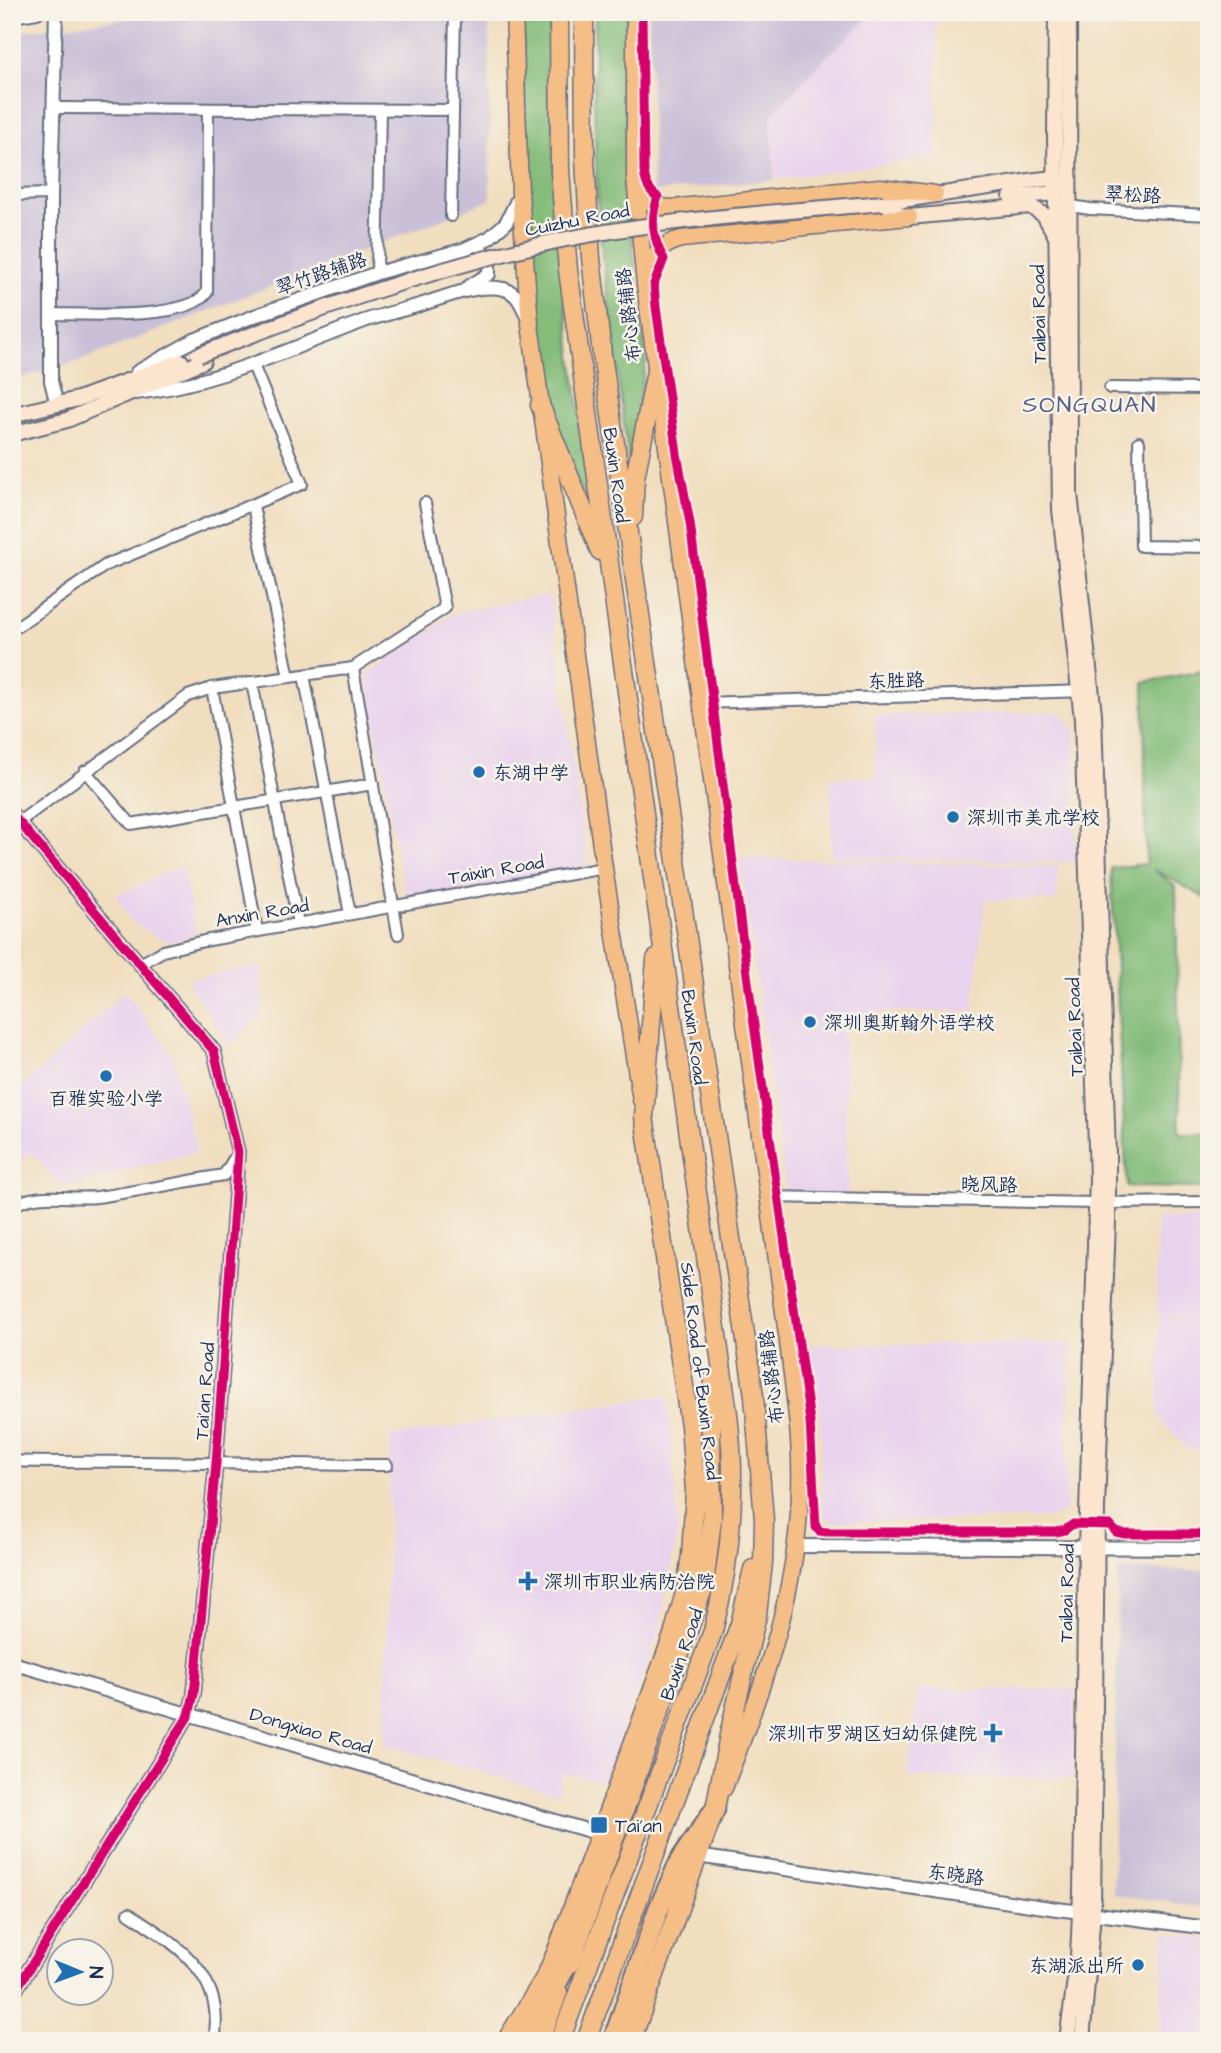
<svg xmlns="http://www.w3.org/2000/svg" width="1221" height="2053" font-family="'Architects Daughter','LXGW WenKai TC',sans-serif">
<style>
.built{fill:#e9d2ed}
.industrial{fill:#c9bfd7}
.forest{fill:#84bc7a;stroke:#50766c;stroke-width:2}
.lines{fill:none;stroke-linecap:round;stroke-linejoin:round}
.minor-casing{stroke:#666c80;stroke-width:14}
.tertiary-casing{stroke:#666c80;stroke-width:16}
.secondary-casing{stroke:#666c80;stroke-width:18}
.primary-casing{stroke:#666c80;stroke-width:19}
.trunk-casing{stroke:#666c80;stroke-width:21}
.motorway-casing{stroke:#666c80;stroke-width:23}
.minor{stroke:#fff;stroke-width:10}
.tertiary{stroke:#fff;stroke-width:12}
.secondary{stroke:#fbe5cf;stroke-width:14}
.primary{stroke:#f6be87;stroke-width:16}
.trunk{stroke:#f6be87;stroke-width:18}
.motorway{stroke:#f6be87;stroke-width:19}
.secondary-bridge-casing{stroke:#666c80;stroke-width:18;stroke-linecap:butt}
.secondary-bridge{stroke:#fbe5cf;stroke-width:14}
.cycleway-casing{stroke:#f7f3e8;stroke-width:13}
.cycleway{stroke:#d6006c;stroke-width:9}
.poi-dot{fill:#1f6fb2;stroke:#f7f3e8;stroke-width:2.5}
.labels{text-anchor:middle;stroke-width:5;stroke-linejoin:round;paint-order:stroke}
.street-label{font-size:19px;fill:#1b2f5e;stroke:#f7f3e8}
.poi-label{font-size:19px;fill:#1b2f5e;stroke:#f7f3e8;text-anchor:start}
.quarter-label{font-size:23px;letter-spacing:2px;fill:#565c8a;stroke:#f7f3e8}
</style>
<rect width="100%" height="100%" fill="#f7f3e8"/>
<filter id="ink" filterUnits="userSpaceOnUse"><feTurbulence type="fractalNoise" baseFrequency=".0143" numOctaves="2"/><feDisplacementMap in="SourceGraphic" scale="14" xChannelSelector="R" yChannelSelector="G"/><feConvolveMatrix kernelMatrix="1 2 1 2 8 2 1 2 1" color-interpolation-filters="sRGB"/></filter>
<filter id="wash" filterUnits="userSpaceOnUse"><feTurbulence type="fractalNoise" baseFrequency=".00686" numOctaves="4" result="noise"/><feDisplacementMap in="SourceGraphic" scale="28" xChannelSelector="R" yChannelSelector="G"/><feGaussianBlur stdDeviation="1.57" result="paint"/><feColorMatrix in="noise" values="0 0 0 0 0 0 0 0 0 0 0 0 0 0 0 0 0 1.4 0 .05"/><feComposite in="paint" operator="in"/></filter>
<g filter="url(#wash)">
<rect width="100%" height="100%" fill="#f1debf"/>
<g class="built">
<path d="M878 12H937V157L774 180 771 115 823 60 872 15Z"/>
<path d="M549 594 588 867 406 902 366 676 454 613Z"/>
<path d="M1060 712 1074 729 1076 862 831 857V778L876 777 875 716Z"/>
<path d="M740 858 1058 866 1057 900H985L973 1011 872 1012 844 1032 848 1194 786 1192Z"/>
<path d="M182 865 196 933 171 942 159 938 132 922 116 896Z"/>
<path d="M262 965 263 1013 230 1046 186 980Z"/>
<path d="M125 991 172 1054 197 1152 62 1187 31 1152 12 1173V1097Z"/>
<path d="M1157 1218 1209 1219V1316H1157Z"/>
<path d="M1209 1317V1450L1188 1449 1158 1417 1159 1318Z"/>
<path d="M1070 1343 1066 1512 1049 1518 831 1522 822 1511 821 1420 810 1345Z"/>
<path d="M667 1395 678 1530 659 1631 604 1782 563 1773 558 1794 385 1745 390 1437Z"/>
<path d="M918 1689H1074L1073 1778 907 1777Z"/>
<path d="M1165 1933 1209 1939V2041H1160Z"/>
</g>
<g class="industrial">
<path d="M185 12H489L490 200 80 361 12 380V32Z"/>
<path d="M649 12H878L872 15 823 60 771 115 774 180 653 192Z"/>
<path d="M1118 1570H1209V1908L1113 1894Z"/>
</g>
<g class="forest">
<path d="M522 12H550L555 191 560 259 592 515 543 400 526 214Z"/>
<path d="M595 12H626L627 194 646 360 629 466 598 219 594 105Z"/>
<path d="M1209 670V900L1153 869 1176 887 1180 1133H1209V1188L1127 1187 1111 868 1146 864 1144 682Z"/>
</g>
</g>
<g filter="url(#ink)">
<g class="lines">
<defs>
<g id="minor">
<path d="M54 108 453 110"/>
<path d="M12 195 51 194"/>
<path d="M1065 205 1090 209 1209 215"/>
<path d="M451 216 455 12"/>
<path d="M377 273 380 110"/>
<path d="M51 314C84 314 189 321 207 292L208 109"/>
<path d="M1110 388 1209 389"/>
<path d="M1139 442 1141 546 1209 547"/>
<path d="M253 506 289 677"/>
<path d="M12 630 106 565 302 484 253 365"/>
<path d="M353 668 398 934"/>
<path d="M304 675 350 914"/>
<path d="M252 682 298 923"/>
<path d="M212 688 257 931"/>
<path d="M701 703 1086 691"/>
<path d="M85 771 131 824 373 784"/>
<path d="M19 822 188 696 212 688 353 668 445 608 425 503"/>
<path d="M140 964 163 951 204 941 604 868"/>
<path d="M768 1197 1097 1203 1209 1202"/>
<path d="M12 1207C35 1190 70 1200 97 1197 139 1191 182 1182 224 1175L238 1152"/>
<path d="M12 1461C55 1463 98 1461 141 1462 223 1463 305 1465 387 1465"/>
<path d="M129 1913C178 1946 226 1974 214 2041"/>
</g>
<g id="tertiary">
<path d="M56 12 51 194V381L57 405"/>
<path d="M12 16 37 12"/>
<path d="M468 287 489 274V259L482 251"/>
<path d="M137 372 194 340 257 315 377 273 465 249 489 238 506 223 520 194"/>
<path d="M135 393C216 385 288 349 364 321 382 315 402 310 420 305 445 297 478 283 504 289 518 293 521 304 527 316"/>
<path d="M12 814 214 1051 238 1152 216 1463 194 1694 189 1715 12 1996"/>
<path d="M795 1546 1209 1548"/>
<path d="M12 1663 600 1834"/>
<path d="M697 1856 1057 1909 1209 1928"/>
</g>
<g id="secondary">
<path d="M1056 12 1055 136 1060 509 1082 720 1097 1178 1086 1548 1081 1892 1078 1956 1067 2041"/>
<path d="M1069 12 1070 494 1094 714 1108 1155V1222L1097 1507 1093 1913 1082 2041"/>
<path d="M1011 197 1056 193 1063 189"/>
<path d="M883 203 1036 180 1056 178 1064 184"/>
<path d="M884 210 909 217 1030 206 1044 215 1055 235"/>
<path d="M12 415 78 399 181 361"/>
<path d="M12 434 67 420 203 361"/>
</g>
<g id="primary">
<path d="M514 12 520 193 530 324 604 868 641 1100"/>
<path d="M635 12V178L645 285 788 1342C794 1392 802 1441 800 1491 798 1593 761 1693 724 1788"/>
<path d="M637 186C644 201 655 207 671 208L880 187 935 194"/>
<path d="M645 276C651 258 663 243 681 239L909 217"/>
</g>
<g id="trunk">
<path d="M559 12 560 171 568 270 728 1414C737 1489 732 1558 713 1631L560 2041"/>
<path d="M584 12 585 160 591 258 602 354 754 1396 764 1520 763 1563 757 1615 729 1735 715 1809 631 2041"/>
<path d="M540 405 600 551"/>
<path d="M633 517 635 478 656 371"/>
<path d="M570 1963 704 1586 712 1519 711 1431 714 1378"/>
<path d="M506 2041 546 1976 556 1953 673 1635 686 1589 691 1555 695 1491 690 1426 644 1116 656 959"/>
<path d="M540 2041 558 1992"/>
<path d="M586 2041 740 1624 753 1569"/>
</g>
<g id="motorway">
<path d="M522 2041 552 1992 575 1949"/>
<path d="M613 2041 658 1910 681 1859 715 1809"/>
</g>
</defs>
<use href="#minor" class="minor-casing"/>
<use href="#tertiary" class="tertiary-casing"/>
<use href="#secondary" class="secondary-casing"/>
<use href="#primary" class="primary-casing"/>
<use href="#trunk" class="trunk-casing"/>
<use href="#motorway" class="motorway-casing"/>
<use href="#minor" class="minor"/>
<use href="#tertiary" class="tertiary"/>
<use href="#secondary" class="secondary"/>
<use href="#primary" class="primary"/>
<use href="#trunk" class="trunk"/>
<use href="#motorway" class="motorway"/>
<defs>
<path id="secondary-bridge" d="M199 355C315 310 430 269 552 242 660 219 773 213 883 203"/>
</defs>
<use href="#secondary-bridge" class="secondary-bridge-casing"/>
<use href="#secondary-bridge" class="secondary-bridge"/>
<defs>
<g id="cycleway">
<path d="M642 12 644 171C645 182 648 191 658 197 650 218 653 240 664 259L654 284 656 307 677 454 690 523 748 982 810 1422 816 1527 819 1531 827 1532H1056L1065 1530 1073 1524 1110 1525 1116 1532 1125 1534H1209"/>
<path d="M12 814 214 1051 238 1152 216 1463 194 1694 189 1715 12 1996"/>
</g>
</defs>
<use href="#cycleway" class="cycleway-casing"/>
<use href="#cycleway" class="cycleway"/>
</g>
</g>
<g class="poi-dot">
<circle cx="479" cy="772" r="7"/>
<circle cx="953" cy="817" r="7"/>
<circle cx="810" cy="1022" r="7"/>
<circle cx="106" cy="1076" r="7"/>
<path d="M524.5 1570.5h7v7h7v7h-7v7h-7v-7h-7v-7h7z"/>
<path d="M989.5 1722.5h7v7h7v7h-7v7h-7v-7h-7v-7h7z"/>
<rect x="590" y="1816" width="18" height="18" rx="3.5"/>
<circle cx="1138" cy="1965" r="7"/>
</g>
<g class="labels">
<g class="street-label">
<text transform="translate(1133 194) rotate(3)" y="7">翠松路</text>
<text transform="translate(577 219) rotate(-11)" y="7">Cuizhu Road</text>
<text transform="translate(321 273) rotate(-19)" y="7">翠竹路辅路</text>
<text transform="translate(1038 314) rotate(-91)" y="7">Taibai Road</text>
<text transform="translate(628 315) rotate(-97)" y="7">布心路辅路</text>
<text transform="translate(617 475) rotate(82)" y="7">Buxin Road</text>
<text transform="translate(896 680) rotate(-2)" y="7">东胜路</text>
<text transform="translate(496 869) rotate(-10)" y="7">Taixin Road</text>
<text transform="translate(262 912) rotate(-10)" y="7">Anxin Road</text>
<text transform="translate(1074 1027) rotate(-92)" y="7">Taibai Road</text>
<text transform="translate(695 1037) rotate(82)" y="7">Buxin Road</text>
<text transform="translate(989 1184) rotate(1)" y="7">晓风路</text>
<text transform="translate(701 1371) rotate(83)" y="7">Side Road of Buxin Road</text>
<text transform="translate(771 1377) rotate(-97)" y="7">布心路辅路</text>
<text transform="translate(204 1391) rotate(-86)" y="7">Tai'an Road</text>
<text transform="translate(1066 1593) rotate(-89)" y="7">Taibai Road</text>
<text transform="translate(681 1654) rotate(-71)" y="7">Buxin Road</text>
<text transform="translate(311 1730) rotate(16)" y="7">Dongxiao Road</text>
<text transform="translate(956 1874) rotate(8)" y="7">东晓路</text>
</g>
<g class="poi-label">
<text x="493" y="779">东湖中学</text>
<text x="967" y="824">深圳市美术学校</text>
<text x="824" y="1029">深圳奥斯翰外语学校</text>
<text x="106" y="1105" text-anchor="middle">百雅实验小学</text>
<text x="544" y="1588">深圳市职业病防治院</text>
<text x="977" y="1740" text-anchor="end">深圳市罗湖区妇幼保健院</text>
<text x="615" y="1832">Tai'an</text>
<text x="1124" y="1972" text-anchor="end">东湖派出所</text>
</g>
<g class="quarter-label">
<text x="1090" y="412">SONGQUAN</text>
</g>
</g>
<rect width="1221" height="2053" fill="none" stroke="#f7f3e8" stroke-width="42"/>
<g transform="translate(80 1972) rotate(91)"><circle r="33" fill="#f7f3e8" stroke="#9fa5b1" stroke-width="2"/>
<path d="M0-5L12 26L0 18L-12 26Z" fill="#1f6fb2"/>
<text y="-10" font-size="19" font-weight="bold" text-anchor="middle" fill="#1b2f5e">N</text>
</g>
</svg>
